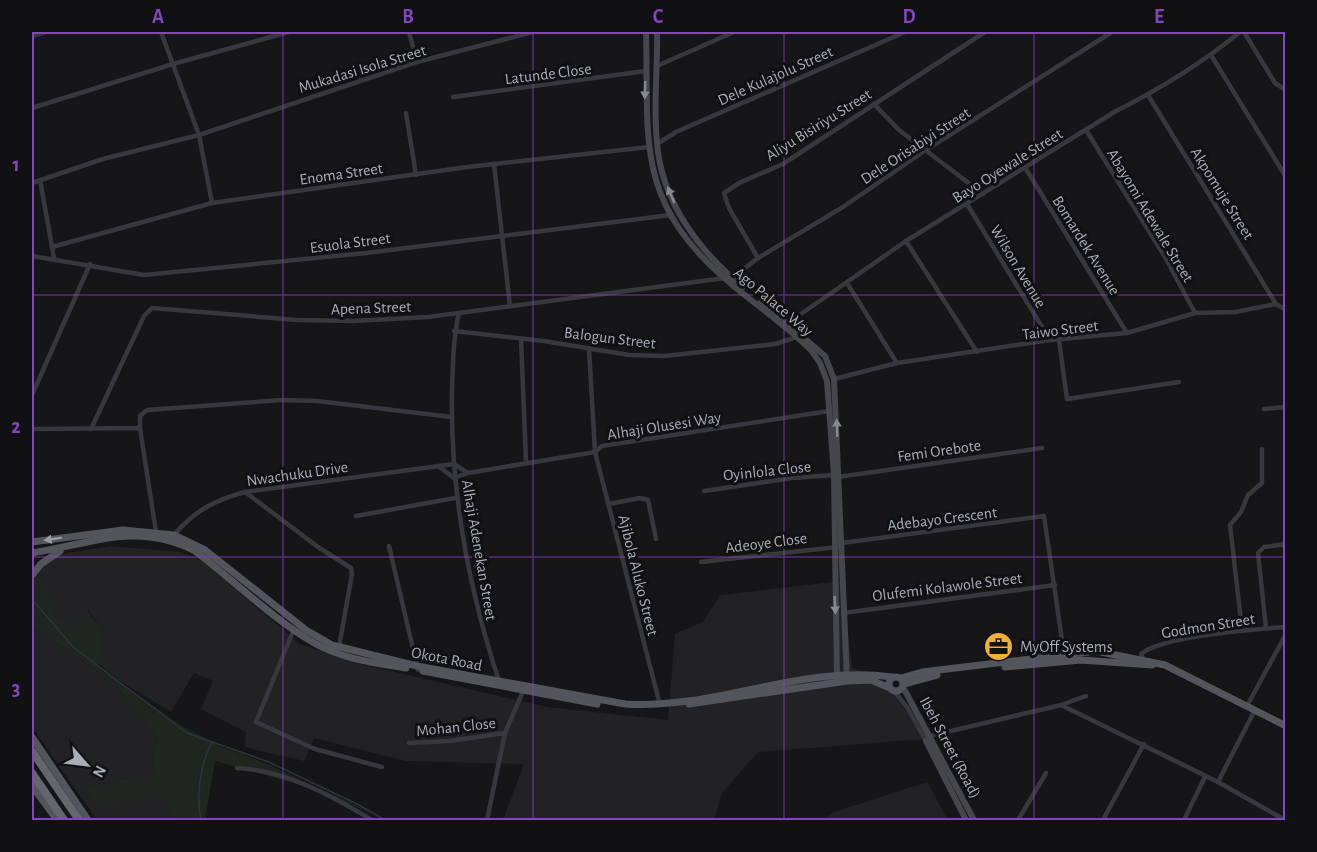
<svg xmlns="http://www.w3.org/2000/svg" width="1317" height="852" font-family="'Alegreya Sans',sans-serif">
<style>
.built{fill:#222225}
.green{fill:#1e261f}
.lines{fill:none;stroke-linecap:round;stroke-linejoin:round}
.stream{stroke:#2c353c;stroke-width:1.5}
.street{stroke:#37383d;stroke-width:4.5}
.secondary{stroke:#45474d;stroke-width:6}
.primary{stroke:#53555c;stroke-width:7}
.highway{stroke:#63666e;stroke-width:8}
.oneway{fill:#858993}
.oneway2{fill:#979ba6}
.grid{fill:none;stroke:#8446be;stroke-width:1.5;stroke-opacity:0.55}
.labels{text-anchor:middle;stroke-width:6;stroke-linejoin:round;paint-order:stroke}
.street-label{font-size:16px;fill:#a8adb8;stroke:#111113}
.poi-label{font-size:16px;fill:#a8adb8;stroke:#111113;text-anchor:start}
.neatline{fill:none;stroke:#8446be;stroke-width:2}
.grid-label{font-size:20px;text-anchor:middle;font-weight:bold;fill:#8446be}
</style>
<rect width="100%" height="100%" fill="#161618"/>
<g class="built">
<path d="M112 546 181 552 202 561 300 644 356 663 547 707 668 720 675 634 703 622 720 595 841 581 852 667 890 687 926 739 758 752 722 793 714 820H503L524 764 406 761 314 738 304 761 245 747 246 732 201 709 213 681 194 673 171 712 123 683 98 664 103 631 88 610 74 624 56 615 34 573 60 554Z"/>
<path d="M33 628 113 681 158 739 153 752 154 772 86 788 165 798 174 820H97L32 727Z"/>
<path d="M927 782 948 820H823L834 812Z"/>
</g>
<path class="green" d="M32 564 56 615 74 624 87 610 103 631 98 666 180 725 220 746 258 760 388 820 308 787 215 761 205 820H174L165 798 93 803 86 788 154 772 153 752 158 739 113 681 33 628 32 630Z"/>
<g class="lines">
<g class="stream">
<path d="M32 599 73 647 187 733 269 762 357 804 385 820"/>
<path d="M201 820C196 798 200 763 212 743"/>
</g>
<g class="street">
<path d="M161 32 199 135 212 203"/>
<path d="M409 32 417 62"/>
<path d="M1244 32 1275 83 1286 90"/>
<path d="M32 36 46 32"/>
<path d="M1211 55 1286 177"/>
<path d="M657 66 734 32"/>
<path d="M1148 95 1276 304"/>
<path d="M453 97 646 71"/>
<path d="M874 104 899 130 983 194"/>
<path d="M32 108 173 64 289 32"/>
<path d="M406 113 416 175"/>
<path d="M1086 130 1165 257 1195 313"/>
<path d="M657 144 676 132 905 32"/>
<path d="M494 164 510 306"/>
<path d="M1026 169 1127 333"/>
<path d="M40 180 52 247"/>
<path d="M32 183 103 159 199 135 417 62 533 32"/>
<path d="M967 204 1050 340"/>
<path d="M906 241 977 352"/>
<path d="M32 256 144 275 366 253 671 215"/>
<path d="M54 258 52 247 212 203 467 167 649 147"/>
<path d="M758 258 729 208 724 193 741 182 783 164 985 32"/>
<path d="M732 278 758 258 843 207 926 150 1112 32"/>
<path d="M847 283 897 363"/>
<path d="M459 313C453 338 453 364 452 390 450 489 468 587 499 681"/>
<path d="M788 323 906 241 1116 111C1160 89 1202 63 1240 32"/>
<path d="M454 331 544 341 629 355 664 356 775 344 797 337"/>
<path d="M521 339 526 462"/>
<path d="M1059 340 1067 399 1179 382"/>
<path d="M589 349 595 452 660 705"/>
<path d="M834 379 897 363 1050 340 1127 333 1195 313 1235 312 1276 304 1286 310"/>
<path d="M32 395 90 264"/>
<path d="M1264 409 1286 407"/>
<path d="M140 428V416L147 410 282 400 317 401 452 417"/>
<path d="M32 429 140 428 156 532"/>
<path d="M91 429 144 316 152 308 297 320 353 321 428 317 725 278"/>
<path d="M454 464 468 473"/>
<path d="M438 466 454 478"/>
<path d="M838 477 1042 448"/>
<path d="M454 478 468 473 595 452 602 446 829 411"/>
<path d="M704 491 792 478 834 475"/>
<path d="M245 492 318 547 351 568 352 574 339 647"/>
<path d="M609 504 640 498 648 500 656 539"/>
<path d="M356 516 455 498"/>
<path d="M174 535C194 511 215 500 245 492L454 464"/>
<path d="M842 543 1044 516 1064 654"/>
<path d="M389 546 418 670"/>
<path d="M701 562 838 547"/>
<path d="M843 613 1055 585"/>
<path d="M1266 628 1258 553 1264 547 1286 544"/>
<path d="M294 629 256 722 315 749 382 767"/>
<path d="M1242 630 1230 525 1241 512 1248 495 1262 483V449"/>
<path d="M1143 659 1141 654C1162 636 1255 629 1286 627"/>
<path d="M893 690 907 707 926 741"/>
<path d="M1061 705 1086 696"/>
<path d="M1247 706 1286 634"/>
<path d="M930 736 1061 705 1218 782 1285 820"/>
<path d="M409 743 449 741 505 733"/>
<path d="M237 768C285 770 332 796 372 820"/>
<path d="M1218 782 1255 710"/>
<path d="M487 820 505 733 523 691"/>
<path d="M1018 820 1046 773"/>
<path d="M1103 820 1144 744"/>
<path d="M1184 820 1205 777"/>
</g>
<g class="secondary">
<path d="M646 32C649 138 634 198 723 277 751 302 784 323 811 350L820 363 827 381 834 475 837 679"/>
<path d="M657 32C658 68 653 105 657 142 661 201 699 251 743 287"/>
<path d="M761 301 825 356 834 379 847 679"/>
<path d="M903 687 974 820"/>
<path d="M926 741 966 820"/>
</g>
<g class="primary">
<path d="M32 542 123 530 174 535 205 550 306 630 332 645 417 666 625 704C714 710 803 664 892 677"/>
<path d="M32 553C90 544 137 521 195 551 233 580 275 621 316 644 343 659 376 663 406 668"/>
<path d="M32 575 41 564 60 551"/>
<path d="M1005 667 1081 660 1152 665"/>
<path d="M423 671 597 704"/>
<circle cx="896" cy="684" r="7"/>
<path d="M901 678 922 672 1096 651 1165 665 1286 726"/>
<path d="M904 684 937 675"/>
<path d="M689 704 847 681 871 680 890 688"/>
<path d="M32 737 88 820"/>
<path d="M32 786 57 820"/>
</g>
<g class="highway">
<path d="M32 751 79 820"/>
<path d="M32 773 64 820"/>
</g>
</g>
<defs><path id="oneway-solid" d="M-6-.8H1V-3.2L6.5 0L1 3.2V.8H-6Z" transform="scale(1.5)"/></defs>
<g class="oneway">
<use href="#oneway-solid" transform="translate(645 90) rotate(92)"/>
<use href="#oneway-solid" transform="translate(671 195) rotate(-113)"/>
<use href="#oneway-solid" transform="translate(837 428) rotate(-92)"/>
<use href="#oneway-solid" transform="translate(835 605) rotate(87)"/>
</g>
<use class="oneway2" href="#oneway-solid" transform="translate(53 539) rotate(171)"/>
<path class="grid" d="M283 32V820M533 32V820M784 32V820M1034 32V820M32 295H1286M32 557H1286"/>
<defs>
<symbol id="office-disc" viewBox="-11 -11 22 22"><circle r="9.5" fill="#f2b134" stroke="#111113"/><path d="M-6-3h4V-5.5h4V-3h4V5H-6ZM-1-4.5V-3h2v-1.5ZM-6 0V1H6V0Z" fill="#111"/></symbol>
</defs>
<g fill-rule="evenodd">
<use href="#office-disc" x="982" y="630" width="33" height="33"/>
</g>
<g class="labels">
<g class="street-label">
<text transform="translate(362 68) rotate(-17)" y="6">Mukadasi Isola Street</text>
<text transform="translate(548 73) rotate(-7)" y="6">Latunde Close</text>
<text transform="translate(775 75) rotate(-24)" y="6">Dele Kulajolu Street</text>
<text transform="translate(818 124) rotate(-32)" y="6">Aliyu Bisiriyu Street</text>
<text transform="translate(915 145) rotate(-33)" y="6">Dele Orisabiyi Street</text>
<text transform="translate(1007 165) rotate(-32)" y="6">Bayo Oyewale Street</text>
<text transform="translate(341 173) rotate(-8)" y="6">Enoma Street</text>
<text transform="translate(1223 193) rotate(58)" y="6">Akpomuje Street</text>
<text transform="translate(1151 215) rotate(59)" y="6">Abayomi Adewale Street</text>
<text transform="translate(350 242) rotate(-7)" y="6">Esuola Street</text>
<text transform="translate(1087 245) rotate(58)" y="6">Bomardek Avenue</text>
<text transform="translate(1019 266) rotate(59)" y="6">Wilson Avenue</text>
<text transform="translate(774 301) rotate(40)" y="6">Ago Palace Way</text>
<text transform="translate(371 307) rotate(-2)" y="6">Apena Street</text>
<text transform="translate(1060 329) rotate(-7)" y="6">Taiwo Street</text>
<text transform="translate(610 337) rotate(7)" y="6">Balogun Street</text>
<text transform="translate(664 425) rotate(-9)" y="6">Alhaji Olusesi Way</text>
<text transform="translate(939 450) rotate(-8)" y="6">Femi Orebote</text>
<text transform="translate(767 470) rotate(-6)" y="6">Oyinlola Close</text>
<text transform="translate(297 473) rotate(-8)" y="6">Nwachuku Drive</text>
<text transform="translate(942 518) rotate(-7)" y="6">Adebayo Crescent</text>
<text transform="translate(766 542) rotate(-7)" y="6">Adeoye Close</text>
<text transform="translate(480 550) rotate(80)" y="6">Alhaji Adenekan Street</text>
<text transform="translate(639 575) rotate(76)" y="6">Ajibola Aluko Street</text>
<text transform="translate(947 586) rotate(-7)" y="6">Olufemi Kolawole Street</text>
<text transform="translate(1208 625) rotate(-9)" y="6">Godmon Street</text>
<text transform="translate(447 658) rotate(11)" y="6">Okota Road</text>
<text transform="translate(456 726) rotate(-6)" y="6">Mohan Close</text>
<text transform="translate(951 747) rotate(62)" y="6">Ibeh Street (Road)</text>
</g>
<g class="poi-label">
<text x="1020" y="652">MyOff Systems</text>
</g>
</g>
<rect width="1317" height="852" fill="none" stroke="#111113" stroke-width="66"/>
<g transform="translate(87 765) rotate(118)" stroke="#111113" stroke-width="4.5" paint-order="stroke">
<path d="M0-4.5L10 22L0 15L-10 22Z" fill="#a8adb8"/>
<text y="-9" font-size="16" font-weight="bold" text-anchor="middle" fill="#a8adb8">N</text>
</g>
<rect x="33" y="33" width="1251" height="786" class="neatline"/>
<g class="grid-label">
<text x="158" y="23">A</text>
<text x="408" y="23">B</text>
<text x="658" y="23">C</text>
<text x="909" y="23">D</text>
<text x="1159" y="23">E</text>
<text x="16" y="171">1</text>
<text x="16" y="433">2</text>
<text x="16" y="695">3</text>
</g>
</svg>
